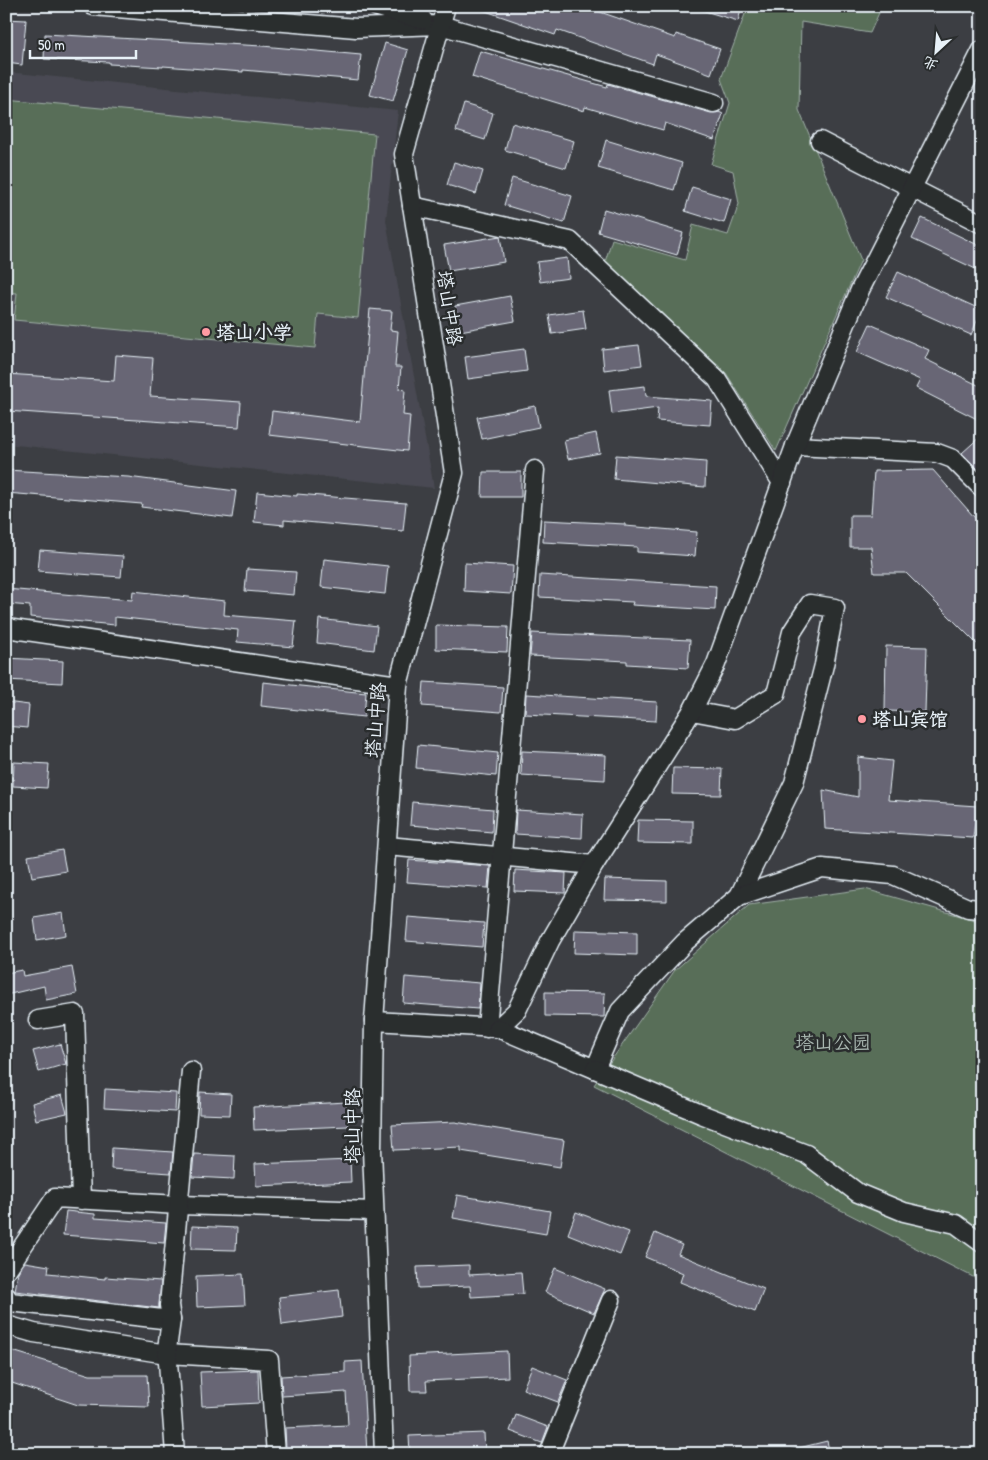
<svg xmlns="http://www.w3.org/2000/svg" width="988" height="1460" font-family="'Patrick Hand','LXGW WenKai TC',sans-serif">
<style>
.built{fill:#494a52}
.green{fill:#596e59;stroke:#a0b0a8}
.building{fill:#676675;stroke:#e8f1f8}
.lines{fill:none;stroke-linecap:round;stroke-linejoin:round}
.minor-casing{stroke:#e8f1f8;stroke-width:21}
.minor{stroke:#2a2d2e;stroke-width:18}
.poi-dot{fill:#ff9aa2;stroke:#2a2d2e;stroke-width:2}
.labels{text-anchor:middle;stroke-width:5;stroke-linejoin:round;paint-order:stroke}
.street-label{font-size:19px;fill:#e8f1f8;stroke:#2a2d2e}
.poi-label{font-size:19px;font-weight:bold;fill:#e8f1f8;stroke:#2a2d2e;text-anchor:start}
.park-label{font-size:19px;fill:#a8b6b0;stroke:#2a2d2e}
</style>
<rect width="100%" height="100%" fill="#3c3e43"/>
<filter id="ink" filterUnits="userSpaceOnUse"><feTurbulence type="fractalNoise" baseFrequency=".02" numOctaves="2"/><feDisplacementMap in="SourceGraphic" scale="10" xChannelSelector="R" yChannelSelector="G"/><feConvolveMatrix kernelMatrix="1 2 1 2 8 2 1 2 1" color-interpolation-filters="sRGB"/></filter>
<g filter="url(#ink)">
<path class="built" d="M6 72 398 111 386 220 434 488 6 444Z"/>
<g class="green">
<path d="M748 6H882L870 33 801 22 799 110 861 260 776 451 726 373 605 262 612 239 685 260 693 225 728 235 739 204 733 171 711 164 730 103 721 79Z"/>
<path d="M6 99 375 134 358 318 318 314 315 348 14 320 17 293 6 292Z"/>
<path d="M865 889 982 922V1284L975 1278 594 1085 675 970 749 905Z"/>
</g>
<g class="building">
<path d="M477 6H583L675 38 676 34 720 49 711 74 656 54 653 64 557 30 555 35 477 8Z"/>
<path d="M699 6H742L738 21 698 9Z"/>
<path d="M6 19 26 20 22 65 6 63Z"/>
<path d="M45 34 262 46 361 55 358 80 243 70V72L163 66V67L109 64V62L44 59Z"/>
<path d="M385 43 408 50 393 101 370 95Z"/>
<path d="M480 51 607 87 608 84 711 113 719 112 723 114 714 140 665 123 663 130 585 107 584 111 472 77Z"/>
<path d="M464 104 493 113 485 140 456 131Z"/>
<path d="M512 123 574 141 566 168 505 150Z"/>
<path d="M606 140 682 163 674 190 598 168Z"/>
<path d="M454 162 483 171 476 194 447 185Z"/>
<path d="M512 178 572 196 564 223 504 205Z"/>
<path d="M692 187 731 199 724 223 685 211Z"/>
<path d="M604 209 683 233 677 255 598 232Z"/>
<path d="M922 218 982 247V272L912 239Z"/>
<path d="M500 236 504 262 449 271 444 245Z"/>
<path d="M567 258 569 278 540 282 537 262Z"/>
<path d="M898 272 982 310 971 335 886 297Z"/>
<path d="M510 296 515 321 460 331 455 306Z"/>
<path d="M370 309 392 311 390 330 398 331 395 367H401L399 389 405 390 403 415 410 416 407 451 269 435 272 411 360 422Z"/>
<path d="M583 310 586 329 552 334 549 315Z"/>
<path d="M870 324 929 350 925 359 982 387V410L977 419 916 388 920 380 857 352Z"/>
<path d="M639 345 642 365 604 370 602 349Z"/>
<path d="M524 349 527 371 468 379 465 357Z"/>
<path d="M116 355 153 358 150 396 241 402 239 427 6 411V374L114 381Z"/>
<path d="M645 386 646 396 712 401 710 425 657 421 658 408 612 414 609 390Z"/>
<path d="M535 406 539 427 482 439 477 417Z"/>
<path d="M596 433 600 453 568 459 564 440Z"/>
<path d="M982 435V473L962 453Z"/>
<path d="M616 455 706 462 705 487 614 479Z"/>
<path d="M6 470 128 477 236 491 232 518 141 507 142 504 6 493Z"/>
<path d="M933 470 982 526V649L906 573H874L871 547H850V515H871L874 471Z"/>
<path d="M483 472H521V497H482Z"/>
<path d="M257 492 297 496V494L406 503 403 531 284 520V525L254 522Z"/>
<path d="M544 520 625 524V526L697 532 695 556 637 552V547L543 542Z"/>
<path d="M40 550 123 556 121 577 38 571Z"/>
<path d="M324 559 388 566 385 594 321 587Z"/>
<path d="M465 563 513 566 511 594 464 591Z"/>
<path d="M247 569 296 572 294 595 245 591Z"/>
<path d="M540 575 716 586 715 610 632 605 633 602 539 597Z"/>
<path d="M6 589 132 600 133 591 225 601 224 615 296 621 293 647 237 642 238 630 115 617V625L30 617V606L6 604Z"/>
<path d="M319 619 377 626 374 650 317 643Z"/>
<path d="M436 625 508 627 507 652 436 649Z"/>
<path d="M532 633 690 640 688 668 627 664V661L530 656Z"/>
<path d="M886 646 927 647 925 712 885 711Z"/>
<path d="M6 658 63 661 62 683 6 680Z"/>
<path d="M263 682 366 693 364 717 261 706Z"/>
<path d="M424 682 503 687 501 712 422 706Z"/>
<path d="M526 694 657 702 656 721 525 714Z"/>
<path d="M6 702 29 705 27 728 6 726Z"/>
<path d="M418 745 498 753 496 776 416 768Z"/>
<path d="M522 751 606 755 605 780 521 775Z"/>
<path d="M858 757 892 761 888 800 977 806 973 838 825 829 823 790 858 797Z"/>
<path d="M14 762 49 764 47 788 13 786Z"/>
<path d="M673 768 722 769 721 795 672 794Z"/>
<path d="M412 802 493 809 492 832 410 825Z"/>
<path d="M516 810 583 814 582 838 515 834Z"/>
<path d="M638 820 693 821V844L637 843Z"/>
<path d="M62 850 66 871 32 877 28 856Z"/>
<path d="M409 860 490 866 488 888 407 882Z"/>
<path d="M515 870 566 873 565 893 514 891Z"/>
<path d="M605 879 667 881V901L604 900Z"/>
<path d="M63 913 66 935 37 940 34 918Z"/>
<path d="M408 917 484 923 482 947 406 941Z"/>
<path d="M575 930 637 932V955L574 953Z"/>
<path d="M72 967 77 994 46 1000 44 986 6 995V973L22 970 23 976Z"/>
<path d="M405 977 480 983 478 1009 403 1003Z"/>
<path d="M545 992 605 993 604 1017 545 1016Z"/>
<path d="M60 1044 66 1064 39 1072 33 1051Z"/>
<path d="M105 1089 176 1093 175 1112 104 1108Z"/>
<path d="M200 1092 231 1094 230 1115 199 1114Z"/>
<path d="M62 1095 67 1113 36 1120 32 1103Z"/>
<path d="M347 1102 348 1126 254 1130 253 1107Z"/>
<path d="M455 1122 564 1140 560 1167 461 1151V1147L394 1150 392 1125Z"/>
<path d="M112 1148 173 1152 171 1173 111 1169Z"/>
<path d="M194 1154 235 1156 234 1179 192 1177Z"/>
<path d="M350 1160 351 1182 256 1186 255 1164Z"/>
<path d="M457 1195 550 1211 546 1234 453 1218Z"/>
<path d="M66 1211 95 1214V1218L166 1223 164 1243 63 1235Z"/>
<path d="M576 1212 629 1232 620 1255 568 1234Z"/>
<path d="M192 1226 237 1228 236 1250 191 1249Z"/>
<path d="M655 1233 682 1245 678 1254 764 1289 755 1312 680 1282 683 1273 645 1257Z"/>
<path d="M25 1262 49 1266 48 1273 105 1279V1277L161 1281 159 1308 15 1291 18 1272Z"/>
<path d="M469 1265V1275L521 1272 523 1294 471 1297 470 1286 418 1288 417 1267Z"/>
<path d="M555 1268 605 1289 594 1313 545 1292Z"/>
<path d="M243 1274 245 1305 197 1307 196 1276Z"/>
<path d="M339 1290 342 1317 282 1325 279 1297Z"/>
<path d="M6 1349 90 1375H147L149 1407 78 1405 6 1381Z"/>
<path d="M507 1351 508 1377 426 1381 427 1391H410L409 1356Z"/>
<path d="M362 1361 367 1454H349V1447L286 1449 285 1428 348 1425 346 1392 282 1396 281 1376 345 1372V1362Z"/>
<path d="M532 1366 567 1380 558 1402 523 1389Z"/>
<path d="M258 1370 259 1403 202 1406 200 1372Z"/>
<path d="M516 1415 548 1427 542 1443 510 1431Z"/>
<path d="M484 1433 485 1454H410L409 1436Z"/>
<path d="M827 1441 830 1454H792L791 1450Z"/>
</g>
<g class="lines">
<defs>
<g id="minor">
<path d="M93 6 356 28 440 25 714 103"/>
<path d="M375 6 423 20"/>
<path d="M820 141 982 224"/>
<path d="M412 206 570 241 717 379 782 483"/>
<path d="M795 446 937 453 953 459 982 488"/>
<path d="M6 628 398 685"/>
<path d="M692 711 735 719 776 694 792 632 810 604 835 608 824 665 794 783 739 896"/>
<path d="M387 846 594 865"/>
<path d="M38 1020 75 1014 81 1200"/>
<path d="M374 1021 498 1028 517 1010 550 941 594 865 692 711 716 664 795 446 860 290 982 50"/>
<path d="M487 1028 535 470"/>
<path d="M498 1028 595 1069 620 1011 685 942 739 896 822 868 893 875 968 908 982 909"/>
<path d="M595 1069 701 1114 806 1154 858 1193 904 1212 956 1224 982 1243"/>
<path d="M6 1271 55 1198 179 1205 374 1211"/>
<path d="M6 1296 10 1302 171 1320"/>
<path d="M6 1325 34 1333 167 1354 269 1360 276 1454"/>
<path d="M175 1454 167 1349 171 1320 169 1305 191 1071"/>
<path d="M384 1454 372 1149 374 1021 398 685 454 473 404 154 446 6"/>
<path d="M549 1454 611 1300"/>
</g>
</defs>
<use href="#minor" class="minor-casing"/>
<use href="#minor" class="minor"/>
</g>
</g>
<g class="poi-dot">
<circle cx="206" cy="332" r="5"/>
<circle cx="862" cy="719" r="5"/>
</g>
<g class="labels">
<g class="street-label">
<text transform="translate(450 308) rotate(81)" y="7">塔山中路</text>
<text transform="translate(375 720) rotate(-85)" y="7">塔山中路</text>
<text transform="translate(352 1126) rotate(-90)" y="7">塔山中路</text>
</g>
<g class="poi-label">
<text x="216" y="339">塔山小学</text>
<text x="872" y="726">塔山宾馆</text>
</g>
<g class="park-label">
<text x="833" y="1049">塔山公园</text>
</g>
</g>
<rect width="988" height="1460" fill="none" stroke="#2a2d2e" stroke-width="25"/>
<rect x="12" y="12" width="963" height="1435" fill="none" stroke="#e8f1f8" stroke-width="2" filter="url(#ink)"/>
<g transform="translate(936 52) rotate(206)" stroke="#2a2d2e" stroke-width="4" paint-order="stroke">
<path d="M0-4L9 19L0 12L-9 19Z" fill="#e8f1f8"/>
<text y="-8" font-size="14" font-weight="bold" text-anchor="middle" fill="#e8f1f8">北</text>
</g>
<path d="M30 50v8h106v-8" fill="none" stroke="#e8f1f8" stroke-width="2.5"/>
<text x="38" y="50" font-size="15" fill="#e8f1f8" stroke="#2a2d2e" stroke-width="4" paint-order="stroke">50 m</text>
</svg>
